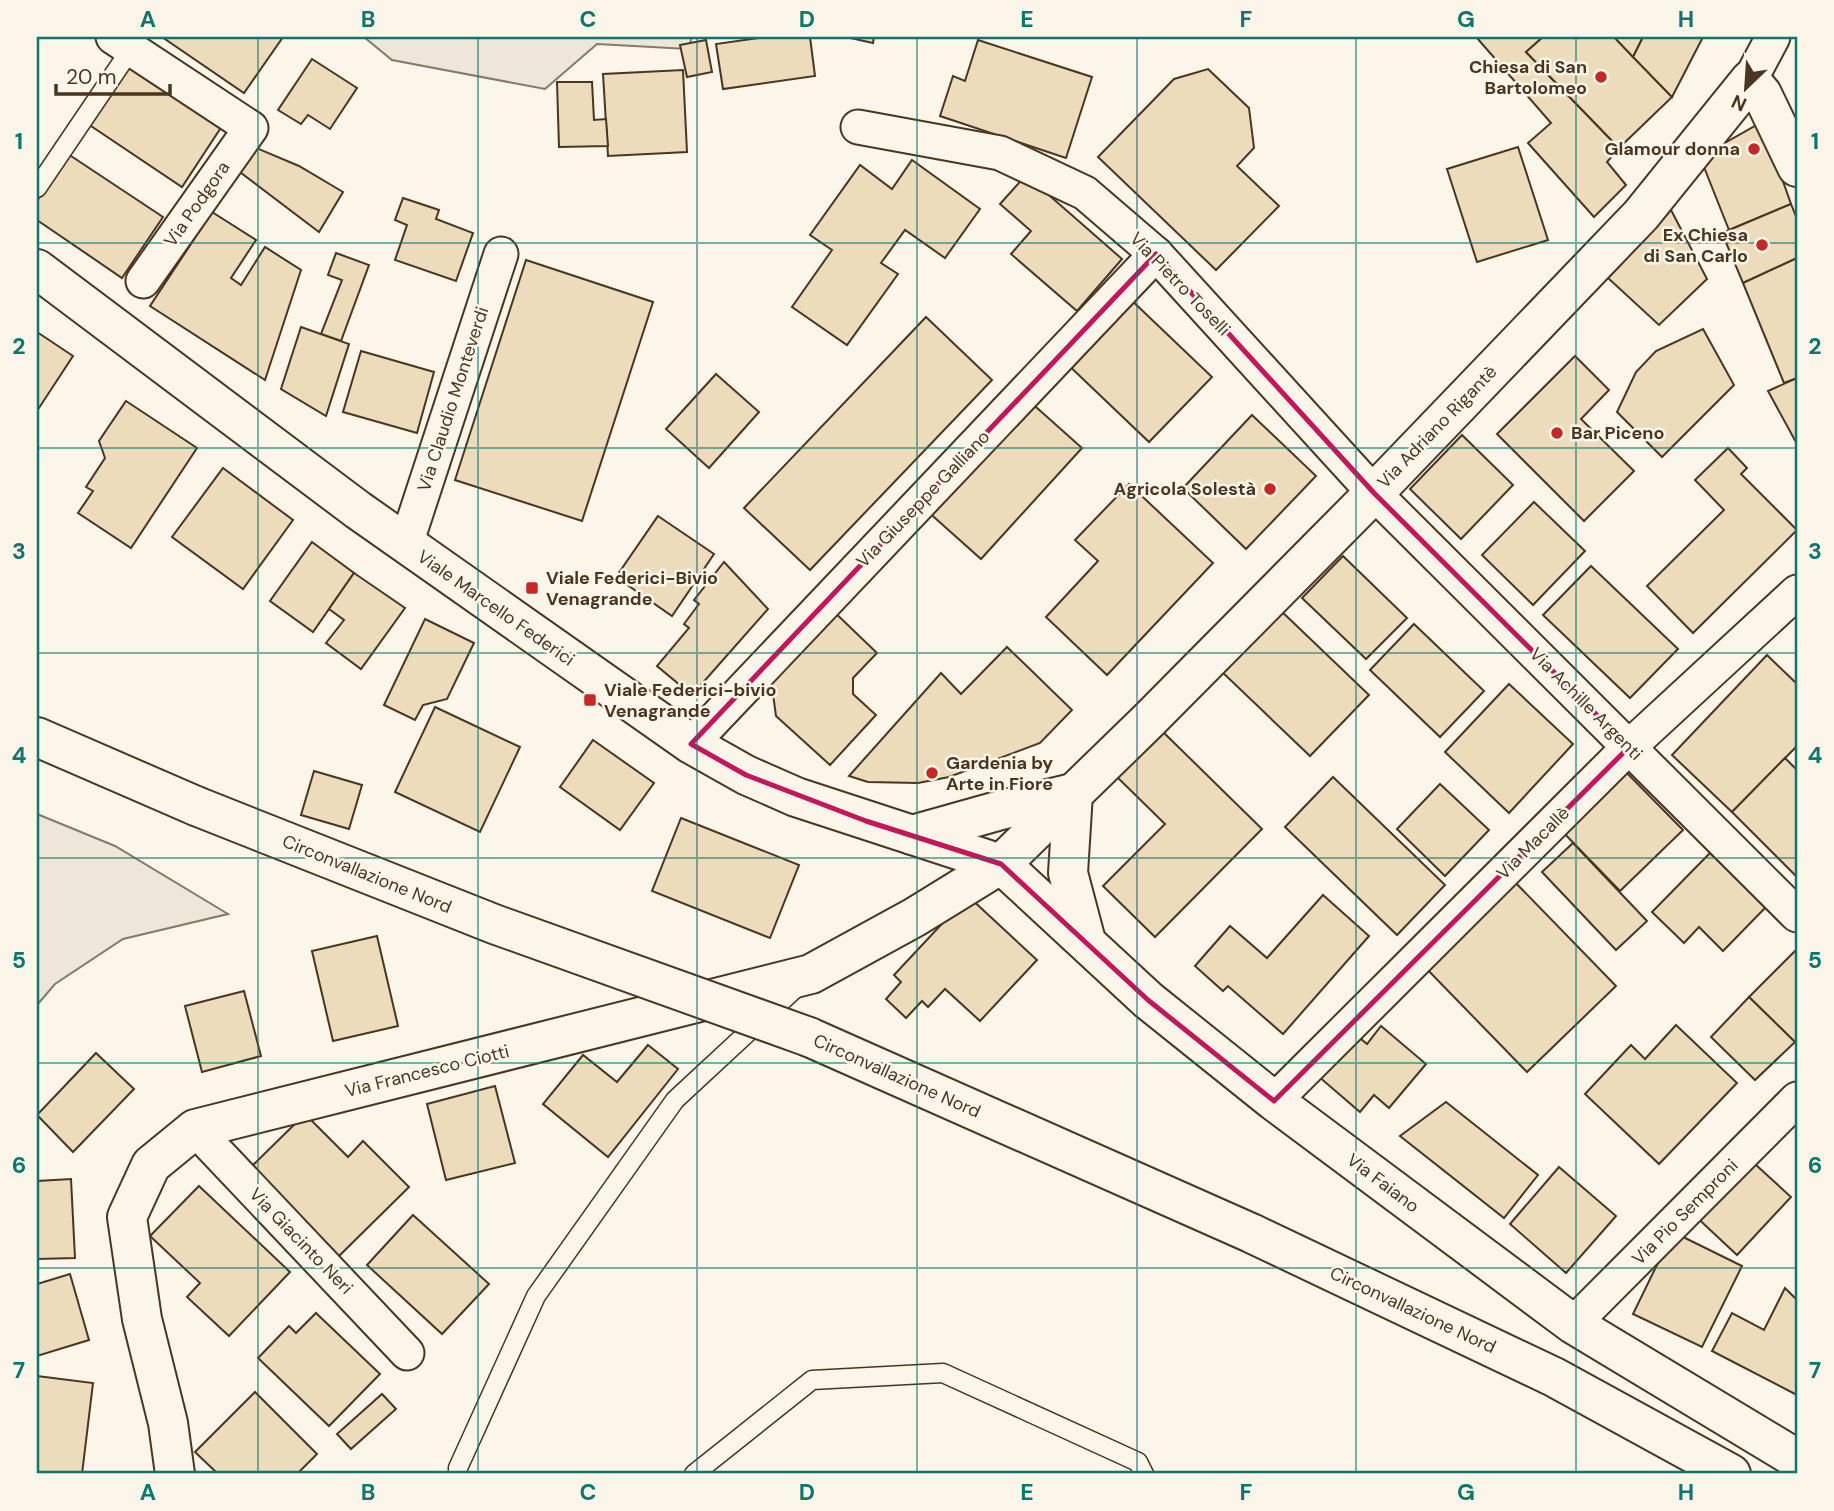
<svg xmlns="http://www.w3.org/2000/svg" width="1834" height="1511" font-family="'DM Sans',sans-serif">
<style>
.green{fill:#ede6d9;stroke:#887966;stroke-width:2}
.building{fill:#ecdcbc;stroke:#4a3520;stroke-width:2}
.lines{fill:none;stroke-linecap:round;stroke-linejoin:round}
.service-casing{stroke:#4a3520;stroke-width:21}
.minor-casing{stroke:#4a3520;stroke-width:37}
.tertiary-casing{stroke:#4a3520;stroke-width:42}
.secondary-casing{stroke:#4a3520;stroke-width:42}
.service{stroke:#fbf6e9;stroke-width:18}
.minor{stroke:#fbf6e9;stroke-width:33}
.tertiary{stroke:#fbf6e9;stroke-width:38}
.secondary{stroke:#fbf6e9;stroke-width:38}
.secondary-bridge-casing{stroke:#4a3520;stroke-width:42;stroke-linecap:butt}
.secondary-bridge{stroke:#fbf6e9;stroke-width:38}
.marked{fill:none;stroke:#c2185b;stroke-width:5;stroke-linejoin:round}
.grid{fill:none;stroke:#0f766e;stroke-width:2;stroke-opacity:0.55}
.poi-dot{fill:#c62828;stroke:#fbf6e9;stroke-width:2.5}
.labels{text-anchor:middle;stroke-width:5;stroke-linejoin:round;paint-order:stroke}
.poi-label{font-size:18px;font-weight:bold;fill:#4a3520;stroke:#fbf6e9;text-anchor:end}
.street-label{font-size:18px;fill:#4a3520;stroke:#fbf6e9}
.neatline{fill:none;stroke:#0f766e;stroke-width:2.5}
.grid-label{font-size:23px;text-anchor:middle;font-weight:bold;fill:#0f766e}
</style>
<rect width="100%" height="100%" fill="#fbf6e9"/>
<g class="green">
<path d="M364 37H692L688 49 597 44 545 89 392 60Z"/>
<path d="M37 814 115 846 228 914 123 939 55 984 37 1005Z"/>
</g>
<g class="building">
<path d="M162 37H283L244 93Z"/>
<path d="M766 37H810L815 76 723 89 716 44Z"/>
<path d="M846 37H874L873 43Z"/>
<path d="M1479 37H1543L1526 52 1619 148 1607 162 1626 185 1594 217 1528 143 1551 123 1477 38Z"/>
<path d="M1543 37H1614L1672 97 1619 148 1526 52Z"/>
<path d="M1614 37H1643L1633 57Z"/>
<path d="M1643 37H1703L1672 97 1633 57Z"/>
<path d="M706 40 712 72 687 77 680 45Z"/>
<path d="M978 40 1092 77 1066 158 940 116 953 76 965 81Z"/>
<path d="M312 59 357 88 330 129 308 115 301 124 278 110Z"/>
<path d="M128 63 222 126 182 187 88 124Z"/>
<path d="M1208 69 1249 108 1254 148 1237 166 1279 206 1216 270 1098 157 1174 79Z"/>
<path d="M683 70 687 152 608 156 603 74Z"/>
<path d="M557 82H592L594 120 606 119 608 146 559 147Z"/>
<path d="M1762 122 1791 204 1729 230 1700 157Z"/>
<path d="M247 144 299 166 343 192 319 232 232 166Z"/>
<path d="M1518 147 1548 240 1477 262 1447 169Z"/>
<path d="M68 154 163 217 122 278 37 220V201Z"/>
<path d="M912 160 980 209 945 258 905 230 881 263 898 274 847 345 792 307 832 250 810 235 860 165 892 189Z"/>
<path d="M1026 175 1122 259 1077 311 1011 254 1031 231 1000 204Z"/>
<path d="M403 198 439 210 436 219 473 233 456 281 395 260 407 225 395 220Z"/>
<path d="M1791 204 1797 219V258L1743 283 1722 233Z"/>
<path d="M1671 210 1707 279 1659 325 1608 278Z"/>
<path d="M212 212 256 240 231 278 241 285 265 247 301 270 265 380 150 306Z"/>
<path d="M336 253 369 265 341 341 321 334 342 280 328 275Z"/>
<path d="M1797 258V378L1784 383 1743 283Z"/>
<path d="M526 260 653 302 582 521 455 480Z"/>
<path d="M1126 295 1212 377 1149 442 1063 360Z"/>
<path d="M926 317 992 380 810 570 744 508Z"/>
<path d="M301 327 349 344 326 416 281 389Z"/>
<path d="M1703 329 1734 385 1662 457 1617 412 1636 372 1656 351Z"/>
<path d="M37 332 73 356 37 411Z"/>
<path d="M361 351 434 372 417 433 343 412Z"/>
<path d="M1575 356 1609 390 1581 419 1634 471 1584 521 1497 434Z"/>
<path d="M716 374 759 412 709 468 666 429Z"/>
<path d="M1797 378V444L1768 391Z"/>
<path d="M1027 399 1082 448 981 559 926 510Z"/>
<path d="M126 401 197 448 131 548 78 513 93 491 86 487 105 458 99 441Z"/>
<path d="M1252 415 1316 476 1246 549 1183 488Z"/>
<path d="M1462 435 1513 485 1461 539 1410 489Z"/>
<path d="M1728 448 1747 468 1741 474 1797 530 1693 633 1647 586 1724 510 1695 480Z"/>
<path d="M223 468 293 520 243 589 172 537Z"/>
<path d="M1129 484 1213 563 1107 675 1046 617 1098 561 1075 540Z"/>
<path d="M1534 502 1585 551 1533 605 1482 555Z"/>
<path d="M658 516 714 554 672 616 616 577Z"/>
<path d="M312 542 354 573 313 632 270 601Z"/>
<path d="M1343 556 1407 618 1366 659 1302 598Z"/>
<path d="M724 562 768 609 692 695 657 666 689 628 684 624 699 604 694 600Z"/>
<path d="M1591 566 1678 649 1630 698 1543 615Z"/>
<path d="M354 573 405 608 361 669 326 643 344 620 329 609Z"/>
<path d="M827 605 877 653 853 678V694L876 715 830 765 776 716 769 665Z"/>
<path d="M1278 608 1369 695 1310 756 1220 670Z"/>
<path d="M425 619 474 643 447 699 423 705 415 720 384 705Z"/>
<path d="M1414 624 1484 691 1440 737 1370 670Z"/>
<path d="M1007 647 1072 710 1040 743 949 777 918 783 868 782 849 776 941 673 961 694Z"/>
<path d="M1767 655 1797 684V746L1732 812 1672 755Z"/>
<path d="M1509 684 1573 744 1509 813 1445 752Z"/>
<path d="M435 707 520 747 480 832 395 792Z"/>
<path d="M1159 728 1262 829 1155 937 1103 886 1165 824 1114 774Z"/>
<path d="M593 740 654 783 620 830 560 787Z"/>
<path d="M1785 758 1797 770V877L1732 812Z"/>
<path d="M1620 766 1683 830 1620 891 1557 826Z"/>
<path d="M314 771 362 785 349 829 301 815Z"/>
<path d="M1333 777 1445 885 1397 935 1285 827Z"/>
<path d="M1440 784 1489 830 1445 876 1397 829Z"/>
<path d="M681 818 799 865 770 938 652 891Z"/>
<path d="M1573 843 1647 921 1616 950 1542 872Z"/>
<path d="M1710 853 1766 907 1723 951 1699 927 1684 943 1652 912Z"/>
<path d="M1509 876 1616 986 1527 1072 1420 962Z"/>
<path d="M1323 895 1369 936 1283 1034 1228 986 1223 991 1195 966 1230 926 1267 958Z"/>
<path d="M968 896 1037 960 980 1021 945 989 928 1007 922 1001 906 1018 886 999 901 982 894 975Z"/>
<path d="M377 936 398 1026 333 1041 312 951Z"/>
<path d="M1797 949V1040L1795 1042 1749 997Z"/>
<path d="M244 991 261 1056 202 1072 185 1006Z"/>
<path d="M1749 997 1795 1042 1755 1080 1711 1037Z"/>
<path d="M1676 1025 1737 1083 1659 1164 1585 1094 1631 1045 1645 1059Z"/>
<path d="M1381 1026 1426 1064 1389 1108 1374 1095 1360 1112 1318 1076 1354 1033 1367 1044Z"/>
<path d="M648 1045 678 1069 608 1157 543 1104 583 1055 617 1082Z"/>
<path d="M96 1053 134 1089 73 1152 37 1115Z"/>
<path d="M495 1086 515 1163 446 1180 427 1104Z"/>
<path d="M1446 1102 1538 1175 1504 1218 1400 1136Z"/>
<path d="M305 1114 348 1157 363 1141 409 1187 339 1256 251 1167Z"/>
<path d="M1744 1154 1791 1197 1737 1255 1691 1212Z"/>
<path d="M1559 1167 1616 1216 1566 1273 1510 1224Z"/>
<path d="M71 1179 75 1258 37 1259V1181Z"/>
<path d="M199 1186 290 1272 229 1336 187 1297 200 1283 150 1236Z"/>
<path d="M413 1215 489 1284 442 1334 367 1265Z"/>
<path d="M1673 1232 1742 1266 1702 1347 1633 1314Z"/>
<path d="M70 1274 89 1340 37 1356V1284Z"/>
<path d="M1785 1288 1797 1300V1395L1712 1351 1732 1313 1764 1330Z"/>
<path d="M316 1313 380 1374 329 1426 258 1358 289 1326 296 1333Z"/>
<path d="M37 1376 93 1383 82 1474H37Z"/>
<path d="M255 1392 317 1454 297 1474H218L195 1452Z"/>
<path d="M382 1394 396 1409 351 1449 337 1434Z"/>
</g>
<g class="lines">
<defs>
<g id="service">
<path d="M37 188 131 49"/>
<path d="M458 1474V1468L536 1296 675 1100 798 986"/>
<path d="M694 1474 812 1380 943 1373 1138 1462 1144 1474"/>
</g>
<g id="minor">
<path d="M113 37 251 128 143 281"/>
<path d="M1750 80 1773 37"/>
<path d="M858 127 1000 153 1085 193 1156 254 1374 493 1797 915"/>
<path d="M406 544 501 254"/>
<path d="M691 744 1156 254"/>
<path d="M1274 1101 1629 747 1797 592"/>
<path d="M195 1129 407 1353"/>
<path d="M1573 1324 1797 1099"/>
</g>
<g id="tertiary">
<path d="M37 269 358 510 691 744 746 775 796 797 1001 864 1148 1000 1274 1101 1573 1324 1797 1459"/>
<path d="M1073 793 1068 873 1086 941"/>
<path d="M912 835 1001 810 1073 793"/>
<path d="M175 1474 168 1423 142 1319 127 1217 151 1165 195 1129 811 974 915 917 1001 864 1148 721 1374 493 1641 215 1750 80 1762 94 1797 167"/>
</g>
<g id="secondary">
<path d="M37 737 196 806"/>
<path d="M809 1037 1251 1233 1554 1377 1731 1474"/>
</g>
</defs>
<use href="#service" class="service-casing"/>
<use href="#minor" class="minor-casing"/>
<use href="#tertiary" class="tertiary-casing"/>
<use href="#secondary" class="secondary-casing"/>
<use href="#service" class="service"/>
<use href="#minor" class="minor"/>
<use href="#tertiary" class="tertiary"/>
<use href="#secondary" class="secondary"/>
<defs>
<path id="secondary-bridge" d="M196 806 494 924 809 1037"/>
</defs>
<use href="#secondary-bridge" class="secondary-bridge-casing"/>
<use href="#secondary-bridge" class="secondary-bridge"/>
</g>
<path class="marked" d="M1156 254 1374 493 1629 747 1274 1101 1148 1000 1001 864 866 821 746 775 691 744Z"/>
<path class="grid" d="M258 37V1474M478 37V1474M697 37V1474M917 37V1474M1137 37V1474M1356 37V1474M1576 37V1474M37 243H1797M37 448H1797M37 653H1797M37 858H1797M37 1063H1797M37 1268H1797"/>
<g class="poi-dot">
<circle cx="1601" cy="77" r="7"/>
<circle cx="1754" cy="149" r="7"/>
<circle cx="1762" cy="245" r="7"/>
<circle cx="1557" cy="433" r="7"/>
<circle cx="1270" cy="489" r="7"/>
<rect x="525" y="581" width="14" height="14" rx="3.5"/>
<rect x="583" y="693" width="14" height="14" rx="3.5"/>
<circle cx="932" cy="773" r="7"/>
</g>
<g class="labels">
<g class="poi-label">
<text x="1587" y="73">Chiesa di San<tspan x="1587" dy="21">Bartolomeo</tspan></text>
<text x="1740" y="155">Glamour donna</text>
<text x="1748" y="241">Ex Chiesa<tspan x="1748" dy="21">di San Carlo</tspan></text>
<text x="1571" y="439" text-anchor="start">Bar Piceno</text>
<text x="1256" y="495">Agricola Solestà</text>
<text x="546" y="584" text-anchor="start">Viale Federici-Bivio<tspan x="546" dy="21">Venagrande</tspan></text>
<text x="604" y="696" text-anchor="start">Viale Federici-bivio<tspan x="604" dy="21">Venagrande</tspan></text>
<text x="946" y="769" text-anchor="start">Gardenia by<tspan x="946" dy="21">Arte in Fiore</tspan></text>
</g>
<g class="street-label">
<text transform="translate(197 204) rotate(-55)" y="6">Via Podgora</text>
<text transform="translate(1180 284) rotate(46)" y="6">Via Pietro Toselli</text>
<text transform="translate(453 399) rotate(-72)" y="6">Via Claudio Monteverdi</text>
<text transform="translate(1437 427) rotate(-46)" y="6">Via Adriano Rigantè</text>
<text transform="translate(923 499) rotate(-46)" y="6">Via Giuseppe Galliano</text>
<text transform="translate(496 608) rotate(35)" y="6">Viale Marcello Federici</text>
<text transform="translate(1586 704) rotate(45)" y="6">Via Achille Argenti</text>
<text transform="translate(1533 843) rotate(-45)" y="6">Via Macallè</text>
<text transform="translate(367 874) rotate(22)" y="6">Circonvallazione Nord</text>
<text transform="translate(427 1071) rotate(-14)" y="6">Via Francesco Ciotti</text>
<text transform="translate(897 1076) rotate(24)" y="6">Circonvallazione Nord</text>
<text transform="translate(1383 1183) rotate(37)" y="6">Via Faiano</text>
<text transform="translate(1685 1212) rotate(-45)" y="6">Via Pio Semproni</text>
<text transform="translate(301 1241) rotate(46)" y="6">Via Giacinto Neri</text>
<text transform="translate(1413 1310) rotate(25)" y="6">Circonvallazione Nord</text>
</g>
</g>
<rect width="1834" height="1511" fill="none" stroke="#fbf6e9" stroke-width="77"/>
<g transform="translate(1746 88) rotate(205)" stroke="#fbf6e9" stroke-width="5" paint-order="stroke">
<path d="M0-5L12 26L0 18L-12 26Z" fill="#4a3520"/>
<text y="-10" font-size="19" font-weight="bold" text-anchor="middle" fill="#4a3520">N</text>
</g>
<path d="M56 84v10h114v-10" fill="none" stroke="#4a3520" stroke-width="3.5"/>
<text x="66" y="84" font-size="21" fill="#4a3520" stroke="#fbf6e9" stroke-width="5" paint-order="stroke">20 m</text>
<rect x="38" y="38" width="1758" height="1434" class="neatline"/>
<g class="grid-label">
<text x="148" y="27">A</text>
<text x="368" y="27">B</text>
<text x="588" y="27">C</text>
<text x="807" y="27">D</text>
<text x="1027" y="27">E</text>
<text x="1246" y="27">F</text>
<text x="1466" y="27">G</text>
<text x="1686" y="27">H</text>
<text x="19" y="149">1</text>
<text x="1815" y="149">1</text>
<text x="19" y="354">2</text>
<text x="1815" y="354">2</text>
<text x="19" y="559">3</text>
<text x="1815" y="559">3</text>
<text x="19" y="763">4</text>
<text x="1815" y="763">4</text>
<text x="19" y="968">5</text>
<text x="1815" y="968">5</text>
<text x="19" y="1173">6</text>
<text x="1815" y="1173">6</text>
<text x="19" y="1378">7</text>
<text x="1815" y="1378">7</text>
<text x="148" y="1500">A</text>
<text x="368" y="1500">B</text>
<text x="588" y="1500">C</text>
<text x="807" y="1500">D</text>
<text x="1027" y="1500">E</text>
<text x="1246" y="1500">F</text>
<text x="1466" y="1500">G</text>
<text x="1686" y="1500">H</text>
</g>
</svg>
